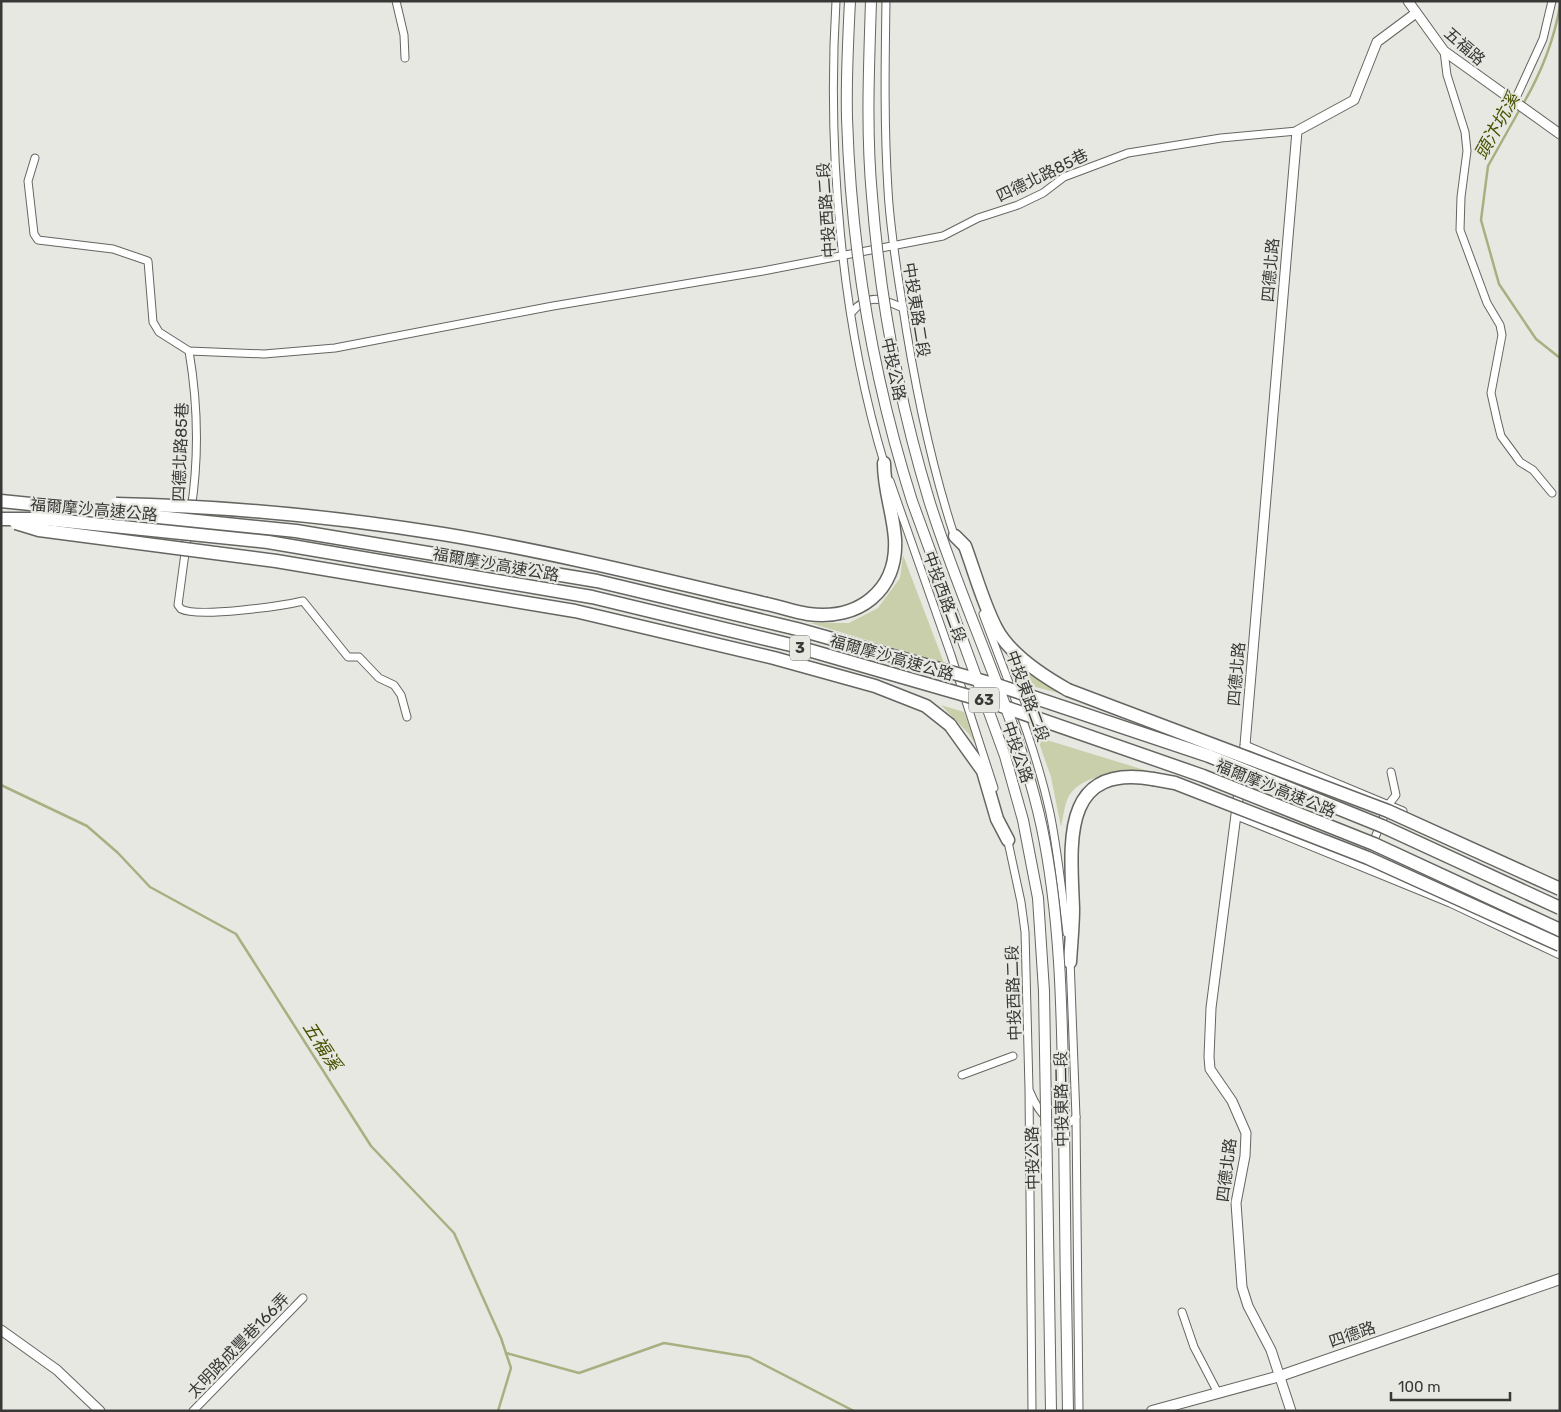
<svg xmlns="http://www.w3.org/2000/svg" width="1561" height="1412" font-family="Rubik,'Noto Sans TC',sans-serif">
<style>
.green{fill:#c8cfaa}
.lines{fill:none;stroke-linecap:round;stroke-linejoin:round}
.stream{stroke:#a7b081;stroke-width:2.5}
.minor-casing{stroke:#656661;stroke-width:9}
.tertiary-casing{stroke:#656661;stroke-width:11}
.secondary-casing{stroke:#656661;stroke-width:12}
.motorway-casing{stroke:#656661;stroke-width:15}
.minor{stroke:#fff;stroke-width:7}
.tertiary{stroke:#fff;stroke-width:9}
.secondary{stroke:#fff;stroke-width:10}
.motorway{stroke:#fff;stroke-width:12}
.primary-bridge-casing{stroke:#656661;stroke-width:12;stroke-linecap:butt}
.motorway-bridge-casing{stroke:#656661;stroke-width:15;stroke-linecap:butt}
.primary-bridge{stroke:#fff;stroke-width:10}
.motorway-bridge{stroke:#fff;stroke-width:12}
.labels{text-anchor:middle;stroke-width:4.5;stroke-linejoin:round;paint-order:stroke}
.shield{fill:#e7e8e2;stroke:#6c6e6a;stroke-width:1}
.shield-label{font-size:15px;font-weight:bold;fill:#383937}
.street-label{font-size:16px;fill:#383937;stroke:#e7e8e2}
.water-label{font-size:18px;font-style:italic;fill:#495200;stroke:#e7e8e2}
</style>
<rect width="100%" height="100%" fill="#e7e8e2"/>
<g class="green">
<path d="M903 555 944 663 810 623H849L878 608 900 578Z"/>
<path d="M1005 649 1032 675 1062 694 1017 682Z"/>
<path d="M941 705 964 712 976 745 968 733Z"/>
<path d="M1037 737 1151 772C1127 772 1078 772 1067 800 1064 808 1063 818 1061 827L1051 777Z"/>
</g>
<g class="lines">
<g class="stream">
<path d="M1523 104C1540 75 1554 40 1560 6"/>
<path d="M1520 109 1488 166 1481 220 1499 284 1536 339 1560 358"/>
<path d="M1 785 87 826 118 853 150 887 236 934 371 1146 454 1233 501 1338 511 1368 498 1411"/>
<path d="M506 1353 579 1373 664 1343 749 1357 854 1411"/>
</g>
<defs>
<g id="minor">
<path d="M396 1 404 35 405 58"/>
<path d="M836 1C827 151 841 322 885 466"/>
<path d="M886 1C885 64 884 127 888 190 890 228 896 265 902 302 914 382 930 462 955 538"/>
<path d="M1444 51 1447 75 1465 132 1467 151 1461 197 1460 230 1487 303 1500 325 1502 335 1491 393 1497 420 1501 436 1515 455 1520 462 1533 470 1552 493"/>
<path d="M1515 100 1543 39 1552 1"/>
<path d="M35 158 28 181 34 234 38 240 113 249 148 261 153 322 159 332 189 351 264 354 335 348 553 306 763 271 943 236 978 218 1018 205 1043 193 1064 177 1128 153 1221 138 1297 131"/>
<path d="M851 313C868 293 881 298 903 308"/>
<path d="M189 351C198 404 199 458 191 510"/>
<path d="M890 481 951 655 994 788"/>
<path d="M188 531 178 605 181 609C198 618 282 606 303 601L348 657H359L379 678 394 685 401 695 407 717"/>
<path d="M983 614C1007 679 1035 744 1050 813 1058 852 1062 893 1067 933"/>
<path d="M1245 745 1403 811"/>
<path d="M1226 778 1241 783"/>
<path d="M1237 816 1450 903 1560 955"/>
<path d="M1007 837 1021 902 1025 932 1029 1089 1032 1411"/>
<path d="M1366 859 1389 804 1396 795 1391 772"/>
<path d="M1070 959 1076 1117 1079 1411"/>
<path d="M962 1075 1013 1056"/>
<path d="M1030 1092C1037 1109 1056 1140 1076 1117"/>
<path d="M1182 1312 1194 1347 1218 1393"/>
<path d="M193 1411 303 1298"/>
</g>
<g id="tertiary">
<path d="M1408 1 1444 51 1560 134"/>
<path d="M1 1330 57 1370 100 1411"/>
<path d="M1291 1411 1271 1350 1248 1306 1242 1287 1236 1203 1245 1156 1246 1133 1232 1101 1210 1069 1209 1057 1211 1008 1245 745 1297 131 1354 100 1377 42 1416 13"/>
</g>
<path id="secondary" d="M1152 1411 1280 1376 1560 1279"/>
<g id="motorway">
<path d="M955 536 965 546C975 573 983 603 996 628 1010 655 1043 676 1068 690"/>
<path d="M767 604C781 607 795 612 808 614 858 621 898 591 895 539 893 511 884 491 884 463"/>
<path d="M950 725 983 771 997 819 1008 840"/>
<path d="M1070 962C1071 945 1073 926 1073 909 1071 846 1059 763 1153 779"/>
</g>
</defs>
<use href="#minor" class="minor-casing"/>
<use href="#tertiary" class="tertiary-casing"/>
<use href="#secondary" class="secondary-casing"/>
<use href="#motorway" class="motorway-casing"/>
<use href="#minor" class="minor"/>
<use href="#tertiary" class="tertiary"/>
<use href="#secondary" class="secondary"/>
<use href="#motorway" class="motorway"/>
<defs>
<g id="primary-bridge">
<path d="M850 1C848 40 846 80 847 118 851 247 873 378 912 501L1005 756 1023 820 1038 898 1044 991 1051 1411"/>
<path d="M871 1C869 66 866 131 872 196 880 299 899 401 929 500 963 610 1018 716 1042 828 1062 925 1062 1023 1064 1122 1065 1218 1066 1315 1068 1411"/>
</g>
<g id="motorway-bridge">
<path d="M1 501 296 531 597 581 797 629 1000 686 1209 756 1382 826 1560 908"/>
<path d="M116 504C223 506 337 517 443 534 552 552 660 579 767 604"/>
<path d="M1 519H45L268 542 592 597 791 645 996 704 1203 776 1374 844 1560 930"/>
<path d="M16 523 39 530 276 561 575 611 774 658 875 686 926 706 950 725"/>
<path d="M1068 690 1388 811 1560 889"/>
<path d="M1153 779 1175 783 1368 858 1560 945"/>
</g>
</defs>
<use href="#primary-bridge" class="primary-bridge-casing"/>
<use href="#motorway-bridge" class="motorway-bridge-casing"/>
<use href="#primary-bridge" class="primary-bridge"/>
<use href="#motorway-bridge" class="motorway-bridge"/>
</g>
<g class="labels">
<g class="shield">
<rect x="790" y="635.5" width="20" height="25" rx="4"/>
<rect x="969" y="687.5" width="30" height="25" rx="4"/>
</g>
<g class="shield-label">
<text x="800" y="653">3</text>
<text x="984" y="705">63</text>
</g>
<g class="street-label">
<text transform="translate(1465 46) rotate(41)" y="6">五福路</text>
<text transform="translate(1042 175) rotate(-26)" y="6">四德北路85巷</text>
<text transform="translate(826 210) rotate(-94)" y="6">中投西路二段</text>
<text transform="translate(1270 270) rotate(-85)" y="6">四德北路</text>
<text transform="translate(917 310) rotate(81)" y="6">中投東路二段</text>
<text transform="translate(894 369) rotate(78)" y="6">中投公路</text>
<text transform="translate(180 452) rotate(-88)" y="6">四德北路85巷</text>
<text transform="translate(94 509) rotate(5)" y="6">福爾摩沙高速公路</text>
<text transform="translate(496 564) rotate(10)" y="6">福爾摩沙高速公路</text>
<text transform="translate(945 597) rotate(70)" y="6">中投西路二段</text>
<text transform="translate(892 657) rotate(16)" y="6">福爾摩沙高速公路</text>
<text transform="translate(1236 674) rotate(-85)" y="6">四德北路</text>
<text transform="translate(1028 696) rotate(70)" y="6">中投東路二段</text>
<text transform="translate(1018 752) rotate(71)" y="6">中投公路</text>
<text transform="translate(1276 788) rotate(22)" y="6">福爾摩沙高速公路</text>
<text transform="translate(1013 993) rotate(-92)" y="6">中投西路二段</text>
<text transform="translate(1061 1099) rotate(-91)" y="6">中投東路二段</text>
<text transform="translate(1032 1158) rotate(-91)" y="6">中投公路</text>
<text transform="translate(1226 1170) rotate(-83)" y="6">四德北路</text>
<text transform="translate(1352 1334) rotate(-19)" y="6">四德路</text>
<text transform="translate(238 1345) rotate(-46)" y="6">太明路成豐巷166弄</text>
</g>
<g class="water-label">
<text transform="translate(1497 126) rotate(-61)" y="6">頭汴坑溪</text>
<text transform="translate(322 1046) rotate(57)" y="6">五福溪</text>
</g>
</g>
<rect width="1561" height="1412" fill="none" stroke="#383937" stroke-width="5"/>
<path d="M1391 1392v8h119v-8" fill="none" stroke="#383937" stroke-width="2.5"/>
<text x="1398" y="1392" font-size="15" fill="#383937" stroke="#e7e8e2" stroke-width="4" paint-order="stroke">100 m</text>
</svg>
